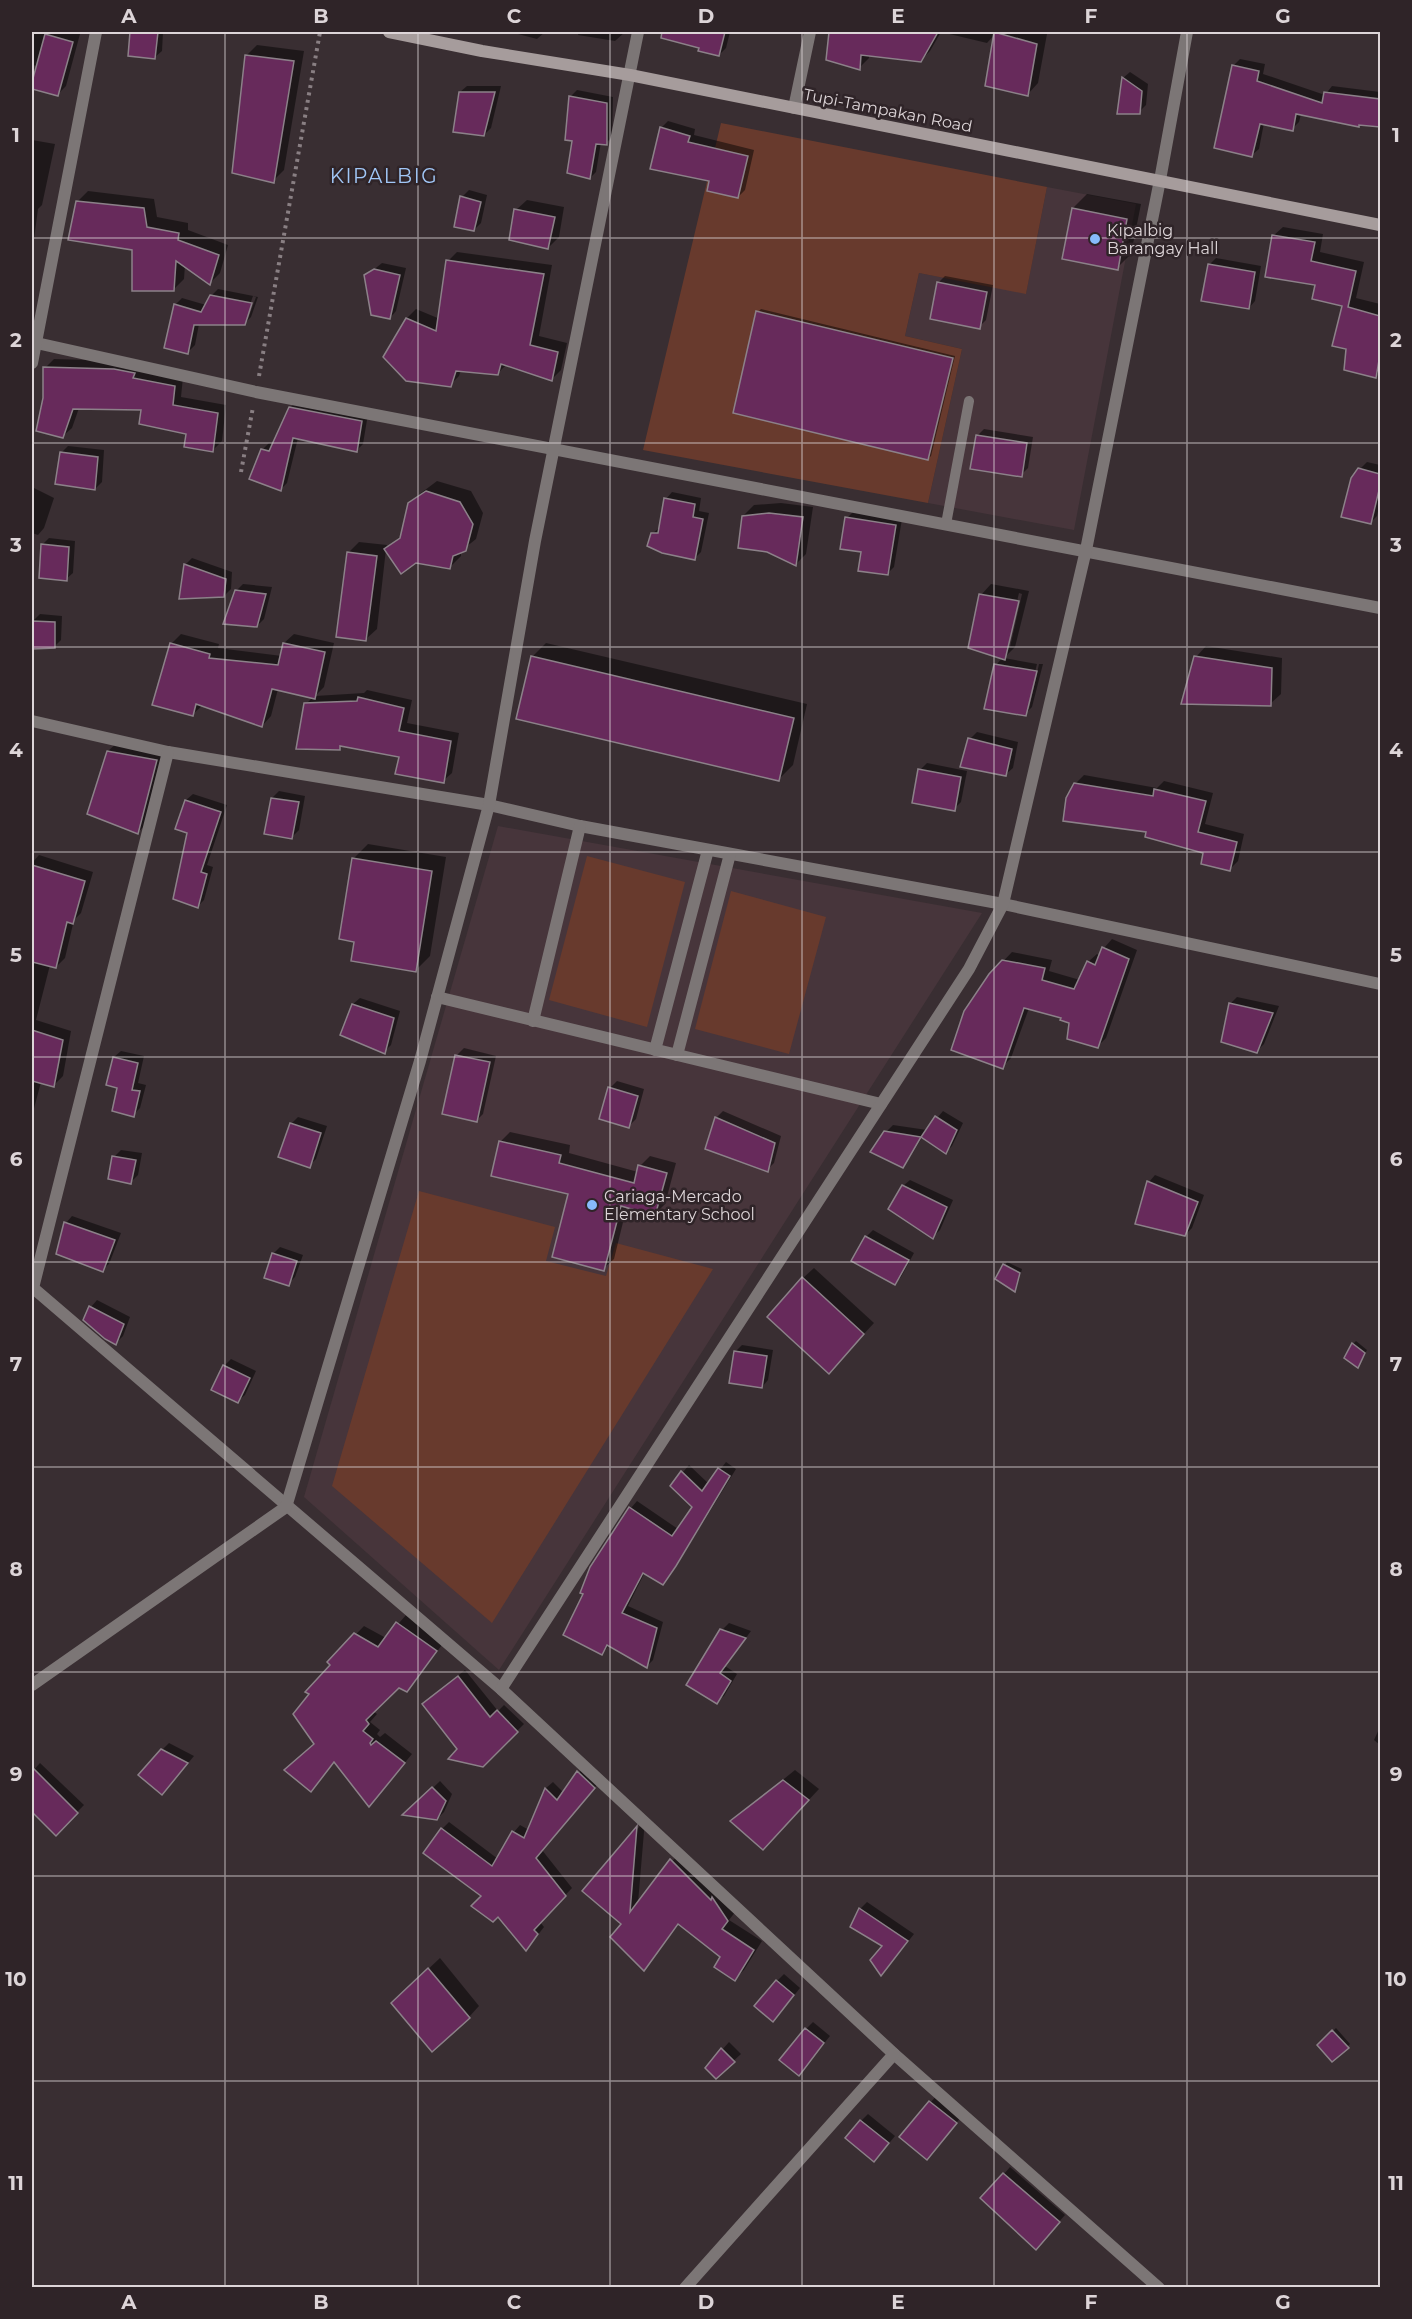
<svg xmlns="http://www.w3.org/2000/svg" width="1412" height="2319" font-family="Montserrat,sans-serif">
<style>
.built{fill:#47353b}
.green{fill:#683a2d}
.shadow{fill:#0007;fill-rule:evenodd}
.building{fill:#672a5b;stroke:#8c8189;stroke-width:1.5}
.lines{fill:none;stroke-linecap:round;stroke-linejoin:round}
.path{stroke:#897f83;stroke-width:4;stroke-dasharray:3 4.5;stroke-linecap:butt}
.service{stroke:#7c7676;stroke-width:10}
.minor{stroke:#7c7676;stroke-width:12}
.tertiary{stroke:#7c7676;stroke-width:12}
.secondary{stroke:#a69c9c;stroke-width:12}
.grid{fill:none;stroke:#ddd5d8;stroke-width:1.5;stroke-opacity:0.55}
.poi-dot{fill:#87bbfb;stroke:#2f2428;stroke-width:2}
.labels{text-anchor:middle;stroke-width:5;stroke-linejoin:round;paint-order:stroke}
.street-label{font-size:16px;fill:#ddd5d8;stroke:#2f2428}
.poi-label{font-size:16px;fill:#ddd5d8;stroke:#2f2428;text-anchor:start}
.quarter-label{font-size:20px;letter-spacing:1.5px;fill:#a1c7f7;stroke:#2f2428}
.neatline{fill:none;stroke:#ddd5d8;stroke-width:2}
.grid-label{font-size:20px;text-anchor:middle;font-weight:bold;fill:#ddd5d8}
</style>
<rect width="100%" height="100%" fill="#392e32"/>
<g class="built">
<path d="M1047 187 1136 204 1074 530 928 503 962 349 905 336 919 273 1026 293Z"/>
<path d="M498 826 982 913 499 1670 304 1497Z"/>
</g>
<g class="green">
<path d="M721 123 1047 187 1026 294 919 273 905 336 962 349 928 503 643 450Z"/>
<path d="M587 856 685 882 647 1027 549 1000Z"/>
<path d="M731 891 826 917 789 1054 695 1029Z"/>
<path d="M419 1191 555 1227 546 1261 606 1276 616 1243 713 1269 492 1623 332 1486Z"/>
</g>
<g class="shadow">
<path d="M32 32H73L80 34 66 86 57 95 32 87 37 66 32 65Z"/>
<path d="M131 32H163L162 51 155 57 129 55Z"/>
<path d="M519 32H545L537 39 518 34Z"/>
<path d="M579 32H625L615 41 578 35Z"/>
<path d="M673 32H730L726 48 719 55 701 46 671 39Z"/>
<path d="M831 32H1038L1047 34 1038 83 1028 94 995 34 987 43 941 32 930 51 920 61 869 54V58L859 68 828 59Z"/>
<path d="M257 45 304 51 284 170 273 181 246 56Z"/>
<path d="M1240 59 1265 64 1263 74 1325 95 1332 86 1380 92V125L1301 114 1299 122 1292 129 1264 123 1259 149 1252 155 1233 66Z"/>
<path d="M1130 72 1148 84 1146 105 1139 112 1123 78Z"/>
<path d="M467 86H501L491 128 484 135 460 92Z"/>
<path d="M577 90 613 97 612 137 606 143 601 142 596 172 590 178 574 140 571 96Z"/>
<path d="M668 121 695 129 694 135 754 150 745 190 738 197 661 128Z"/>
<path d="M32 140 55 144 42 205 38 209 32 254Z"/>
<path d="M469 190 487 195 481 223 474 230 462 197Z"/>
<path d="M88 191 154 199 157 217 188 223V230L228 245 220 273 210 283 185 265 184 279 173 290 134 249 77 202Z"/>
<path d="M1087 194 1141 204 1131 254 1117 268 1073 208Z"/>
<path d="M527 200 564 207 559 237 548 248 516 210Z"/>
<path d="M1283 227 1323 234 1320 252 1364 262 1356 298 1380 304V371L1376 376 1348 348 1343 305 1317 284 1273 236Z"/>
<path d="M457 252 552 265 539 336 567 343 561 370 552 379 507 364 497 374 461 370 459 376 450 385 407 318 416 309 440 319 448 261Z"/>
<path d="M1216 258 1261 266 1255 301 1249 308 1209 265Z"/>
<path d="M382 263 406 268 396 311 390 318 366 276Z"/>
<path d="M945 276 993 285 986 320 979 327 938 283Z"/>
<path d="M218 289 258 297 251 317 244 324H199L195 345 188 352 175 305 182 298 206 305 211 296ZM253 296 256 297 248 319H245Z"/>
<path d="M761 309 955 356 931 456 928 459 758 312Z"/>
<path d="M54 359 124 361 183 377 181 397 226 405 222 441 213 450 188 433 143 409 79 408 72 428 63 436 44 398 45 368Z"/>
<path d="M297 400 368 414 363 444 356 451 298 438 287 483 280 490 262 450 269 443 274 444 290 408Z"/>
<path d="M984 429 1033 437 1028 468 1021 475 977 436Z"/>
<path d="M68 446 104 450 102 482 95 489 61 453Z"/>
<path d="M1367 462 1380 465V502L1377 516 1370 523 1360 469Z"/>
<path d="M437 481 471 491 483 513 476 539 461 551V556L450 567 386 549 377 629 366 639 348 553 359 542 387 545 386 549 402 535 410 504 421 493Z"/>
<path d="M32 487 54 498 44 528 38 535 32 533Z"/>
<path d="M672 492 701 498 699 511 709 513 701 552 694 559 652 534 660 527 666 499Z"/>
<path d="M781 503 813 507 806 554 796 564 768 550 743 516 754 505Z"/>
<path d="M854 511 902 519 894 567 887 574 863 551 847 518Z"/>
<path d="M49 538 75 541 73 573 66 579 42 545Z"/>
<path d="M192 558 232 572 231 589 224 596 185 565Z"/>
<path d="M243 584 272 587 264 619 257 626 236 591Z"/>
<path d="M991 584 1029 591 1015 647 1004 658 1037 664 1026 709H1029L1039 664H1043L1032 707 1025 714 996 665 1003 657 981 595ZM1019 593 1022 594 1010 647H1006Z"/>
<path d="M40 614 62 616 61 640 54 647H32L33 621Z"/>
<path d="M181 634 219 644 218 648 282 656 284 643 294 634 334 643 324 687 315 696 364 693 367 690 412 700 407 723 459 733 452 773 443 781 400 756 343 745 339 749 306 704 313 697 278 689 271 716 262 726 203 705 192 715 171 644Z"/>
<path d="M546 643 807 704 793 765 779 779 532 657Z"/>
<path d="M1206 646 1282 658 1281 694 1270 704 1196 657Z"/>
<path d="M977 732 1018 742 1013 768 1006 774 970 739Z"/>
<path d="M119 741 167 750 149 822 138 832 108 751Z"/>
<path d="M927 763 967 771 961 802 954 809 920 770Z"/>
<path d="M1084 775 1157 788 1164 781 1213 793 1205 824 1244 834 1238 861 1229 870 1205 852 1148 831 1075 784Z"/>
<path d="M279 791 305 796 299 830 292 837 272 798Z"/>
<path d="M193 794 227 805 207 865 213 867 204 900 198 906 189 832 177 828 186 800Z"/>
<path d="M368 844 446 857 430 956 416 970 356 940 341 938 354 858Z"/>
<path d="M39 855 93 872 81 913 74 920 65 958 56 967 50 965 36 1020 71 1031 63 1076 54 1085 41 1082 32 1116V863Z"/>
<path d="M1112 939 1137 950 1106 1038 1097 1047 1063 1017 1029 1008 1011 1058 1002 1067 990 975 1012 952 1052 960 1049 971 1080 980 1088 962 1097 954 1100 956 1104 948Z"/>
<path d="M1237 997 1279 1006 1264 1044 1257 1051 1230 1004Z"/>
<path d="M360 998 400 1011 391 1045 384 1052 353 1004Z"/>
<path d="M464 1048 496 1056 483 1114 476 1121 444 1113 457 1055Z"/>
<path d="M121 1051 144 1056 138 1083 146 1085 140 1108 133 1115 118 1087 114 1057Z"/>
<path d="M617 1081 644 1089 636 1119 629 1126 610 1088Z"/>
<path d="M723 1111 781 1136 774 1163 767 1170 716 1118Z"/>
<path d="M943 1111 963 1123 952 1146 946 1152 923 1136 909 1159 902 1166 886 1132 893 1125 927 1130Z"/>
<path d="M298 1117 327 1126 316 1159 309 1166 291 1124Z"/>
<path d="M510 1132 570 1145 569 1153 638 1172 640 1166 650 1156 676 1163 665 1204 655 1214 627 1206 614 1259 603 1269 570 1193 500 1142Z"/>
<path d="M121 1150 142 1153 138 1175 131 1182 114 1157Z"/>
<path d="M1155 1175 1204 1195 1192 1228 1185 1235 1149 1182Z"/>
<path d="M910 1180 953 1200 940 1230 933 1237 903 1186Z"/>
<path d="M72 1216 121 1233 109 1264 102 1270 66 1223Z"/>
<path d="M873 1230 914 1253 901 1277 895 1283 866 1237Z"/>
<path d="M280 1247 303 1255 295 1277 288 1284 273 1254Z"/>
<path d="M1007 1262 1022 1269 1017 1287 1014 1290 997 1279Z"/>
<path d="M814 1268 874 1323 839 1361 803 1278Z"/>
<path d="M97 1300 130 1317 123 1336 116 1343 91 1307Z"/>
<path d="M1356 1341 1367 1350 1358 1366 1353 1344Z"/>
<path d="M742 1345 773 1350 768 1380 762 1387 735 1352Z"/>
<path d="M231 1359 256 1371 245 1395 238 1401 224 1366Z"/>
<path d="M726 1462 736 1469 670 1576 663 1583 645 1572 628 1606 663 1622 653 1660 647 1666 610 1645 602 1653 585 1593 591 1568 631 1508 637 1501 678 1529 693 1506 672 1485 689 1465 709 1484Z"/>
<path d="M406 1615 444 1642 415 1682 407 1690 399 1686 373 1711 377 1714 370 1722 380 1730 377 1734 380 1737 385 1733 412 1754 370 1805 335 1761 311 1790 315 1744 332 1665 329 1662 364 1626 386 1638Z"/>
<path d="M729 1623 751 1631 725 1666 737 1674 724 1696 717 1702 722 1630Z"/>
<path d="M465 1670 498 1711 504 1705 524 1724 483 1765 459 1750 430 1698Z"/>
<path d="M1380 1727V1745L1374 1740Z"/>
<path d="M169 1743 194 1756 169 1786 162 1750Z"/>
<path d="M40 1763 84 1805 56 1834 32 1810V1772Z"/>
<path d="M585 1765 601 1780 542 1850 572 1888 540 1922 544 1927 527 1949 483 1895 442 1829 449 1822 498 1859 514 1832 520 1825 529 1830 546 1788 553 1782 564 1793Z"/>
<path d="M795 1770 819 1789 773 1838 732 1821Z"/>
<path d="M440 1781 452 1794 444 1812 437 1819 406 1814Z"/>
<path d="M645 1820 638 1903 680 1852 736 1911 729 1920 762 1941 744 1970 735 1979 722 1957 680 1923 644 1969 623 1923 585 1891Z"/>
<path d="M867 1902 914 1934 888 1967 884 1945 852 1926 860 1909Z"/>
<path d="M440 1958 479 2006 469 2017 404 1992Z"/>
<path d="M784 1974 800 1988 780 2013 777 1981Z"/>
<path d="M813 2022 830 2036 805 2067 806 2029Z"/>
<path d="M1336 2028 1350 2044 1333 2060 1319 2045Z"/>
<path d="M729 2042 741 2054 716 2077 707 2067Z"/>
<path d="M937 2095 962 2116 933 2151 901 2137Z"/>
<path d="M868 2114 895 2136 881 2153 861 2121Z"/>
<path d="M1010 2167 1065 2215 1042 2241 1004 2174Z"/>
</g>
<g class="building">
<path d="M130 32H158L155 59 128 56Z"/>
<path d="M662 32H725L719 56 698 51 699 48 661 38Z"/>
<path d="M829 32H938L921 62 861 55 860 70 826 60Z"/>
<path d="M994 32 1037 44 1028 96 985 86Z"/>
<path d="M45 34 73 42 58 96 32 89V82Z"/>
<path d="M245 55 294 61 274 183 232 173Z"/>
<path d="M1232 65 1259 71 1257 81 1322 103 1324 92 1380 99V127L1359 125V127L1296 114 1293 131 1260 124 1252 157 1214 148Z"/>
<path d="M1122 77 1142 91 1140 114H1117Z"/>
<path d="M459 92H495L484 136 453 132Z"/>
<path d="M569 96 607 103V145L596 144 590 179 567 173 572 141 565 140Z"/>
<path d="M660 127 690 136 688 142 748 156 738 198 707 191 709 181 650 169Z"/>
<path d="M460 196 481 202 474 231 454 227Z"/>
<path d="M76 201 144 208 147 227 179 233 178 240 219 255 210 285 176 261 174 291H132V250L68 240Z"/>
<path d="M1072 208 1127 219 1118 270 1062 259Z"/>
<path d="M514 209 555 217 548 249 509 240Z"/>
<path d="M1272 235 1315 242 1311 261 1356 271 1348 307 1380 316V354L1376 378 1344 370 1346 349 1332 346 1342 306 1312 299 1315 285 1265 277Z"/>
<path d="M446 260 544 274 530 345 558 352 552 381 501 364 498 375 456 371 451 387 406 381 383 357 406 318 436 331Z"/>
<path d="M1208 264 1255 272 1249 309 1201 301Z"/>
<path d="M374 269 400 275 390 319 371 315 364 275Z"/>
<path d="M937 282 987 292 980 329 930 319Z"/>
<path d="M210 295 252 303 245 325H194L188 354 164 348 174 304 201 312Z"/>
<path d="M756 311 953 358 928 460 733 413Z"/>
<path d="M43 367 114 369 135 373 133 378 175 386 173 405 218 413 213 452 184 447 186 434 139 424 141 410 73 409 63 438 36 431 43 398Z"/>
<path d="M289 407 362 421 357 452 293 438 281 491 249 479 261 449 269 451Z"/>
<path d="M976 435 1027 443 1022 477 970 469Z"/>
<path d="M60 452 98 457 95 490 55 484Z"/>
<path d="M1358 468 1380 474V486L1371 524 1341 517 1351 478Z"/>
<path d="M426 491 460 502 473 524 466 551 453 556 450 569 416 563 401 574 384 549 400 538 408 503Z"/>
<path d="M664 498 695 504 693 517 703 519 695 560 662 553 647 546 651 533H658Z"/>
<path d="M769 513 803 517 796 566 767 552 738 548 742 516Z"/>
<path d="M845 517 896 525 888 575 858 571 861 552 840 549Z"/>
<path d="M41 544 69 547 67 581 39 578Z"/>
<path d="M347 552 377 556 366 641 336 637Z"/>
<path d="M184 564 226 579 224 597 179 599Z"/>
<path d="M235 590 266 594 257 627 223 624Z"/>
<path d="M979 594 1019 601 1005 660 968 648Z"/>
<path d="M32 621 55 622V648L32 649Z"/>
<path d="M170 643 210 654 209 658 278 665 283 643 325 652 315 699 272 689 262 727 196 704 193 716 152 705Z"/>
<path d="M531 656 794 718 779 781 516 719Z"/>
<path d="M1194 656 1272 668 1271 706 1181 704Z"/>
<path d="M994 664 1037 671 1026 716 984 709Z"/>
<path d="M358 697 404 708 399 731 451 741 444 783 395 774 399 757 340 746V750L296 749 304 703 357 701Z"/>
<path d="M968 738 1012 749 1006 776 960 767Z"/>
<path d="M107 751 157 760 138 834 87 814Z"/>
<path d="M918 769 961 777 955 811 912 803Z"/>
<path d="M1074 783 1153 796 1154 789 1206 801 1198 832 1237 842 1230 871 1201 864 1203 853 1145 837 1146 832 1063 821 1066 798Z"/>
<path d="M271 798 299 802 292 839 264 834Z"/>
<path d="M185 800 221 812 201 872 207 874 198 908 173 899 187 833 175 829Z"/>
<path d="M352 858 432 871 416 972 351 961 354 942 339 939Z"/>
<path d="M32 865 85 881 73 924 67 922 56 968 32 962Z"/>
<path d="M1102 947 1129 959 1098 1048 1067 1039 1069 1023 1060 1020 1061 1018 1024 1008 1003 1069 951 1050 964 1011 989 974 1002 960 1045 968 1042 980 1074 989 1087 961 1095 965Z"/>
<path d="M1229 1003 1273 1013 1257 1053 1221 1042Z"/>
<path d="M352 1004 394 1018 385 1054 340 1035Z"/>
<path d="M32 1030 63 1040 54 1087 32 1081Z"/>
<path d="M455 1055 490 1062 477 1122 442 1114Z"/>
<path d="M113 1057 138 1063 132 1090 140 1091 134 1117 112 1111 117 1088 106 1085Z"/>
<path d="M608 1087 638 1096 629 1128 599 1119Z"/>
<path d="M935 1116 957 1130 946 1154 921 1137Z"/>
<path d="M715 1117 775 1143 768 1172 705 1149Z"/>
<path d="M290 1123 321 1133 310 1168 278 1157Z"/>
<path d="M884 1131 921 1137 903 1168 870 1152Z"/>
<path d="M499 1141 561 1155 559 1163 634 1183 638 1165 667 1173 655 1216 621 1206 604 1271 552 1257 568 1194 491 1176Z"/>
<path d="M112 1156 136 1160 131 1184 108 1179Z"/>
<path d="M1147 1181 1198 1202 1185 1236 1135 1224Z"/>
<path d="M902 1185 947 1207 933 1239 888 1209Z"/>
<path d="M64 1222 115 1240 103 1272 56 1254Z"/>
<path d="M865 1236 909 1260 895 1285 851 1261Z"/>
<path d="M272 1253 297 1261 289 1286 264 1278Z"/>
<path d="M1003 1264 1020 1273 1015 1292 995 1279Z"/>
<path d="M802 1277 864 1334 829 1374 767 1317Z"/>
<path d="M89 1306 124 1324 116 1345 105 1339 83 1320Z"/>
<path d="M1352 1343 1365 1353 1358 1368 1344 1358Z"/>
<path d="M734 1351 767 1356 762 1388 729 1383Z"/>
<path d="M223 1365 250 1378 238 1403 211 1390Z"/>
<path d="M718 1468 730 1476 676 1566 663 1585 643 1573 622 1613 657 1628 647 1668 607 1645 602 1655 563 1635 583 1594 580 1593 590 1567 629 1507 672 1536 692 1507 670 1486 681 1471 702 1491Z"/>
<path d="M396 1622 437 1651 407 1692 399 1688 366 1720 369 1724 363 1731 373 1739 370 1743 371 1745 376 1741 405 1763 369 1807 334 1762 311 1792 284 1770 314 1744 293 1714 309 1694 305 1692 330 1665 327 1662 354 1633 378 1647Z"/>
<path d="M720 1629 746 1638 720 1673 731 1681 717 1704 686 1685Z"/>
<path d="M458 1676 490 1717 497 1710 518 1732 483 1767 448 1759 457 1749 422 1704Z"/>
<path d="M161 1749 188 1763 162 1795 138 1775Z"/>
<path d="M32 1767 78 1813 56 1836 32 1812Z"/>
<path d="M577 1771 595 1788 536 1858 566 1896 534 1930 538 1934 526 1951 498 1917 493 1922 471 1906 481 1896 423 1853 441 1828 492 1866 512 1831 524 1838 545 1788 557 1800Z"/>
<path d="M783 1780 809 1800 763 1850 730 1821Z"/>
<path d="M432 1787 446 1801 437 1820 402 1815Z"/>
<path d="M637 1826 630 1912 670 1859 711 1900 712 1897 728 1921 722 1929 754 1950 735 1981 714 1967 720 1957 678 1924 644 1971 610 1937 621 1924 582 1891Z"/>
<path d="M859 1908 908 1941 881 1976 870 1960 882 1946 850 1927Z"/>
<path d="M428 1968 470 2018 432 2052 391 2003Z"/>
<path d="M776 1980 794 1995 773 2022 754 2006Z"/>
<path d="M805 2028 824 2043 799 2076 779 2060Z"/>
<path d="M1332 2030 1349 2048 1332 2062 1317 2045Z"/>
<path d="M721 2048 735 2062 716 2079 705 2068Z"/>
<path d="M929 2101 957 2123 927 2160 899 2137Z"/>
<path d="M860 2120 889 2143 874 2162 845 2138Z"/>
<path d="M1003 2173 1060 2222 1036 2250 980 2198Z"/>
</g>
<g class="lines">
<g class="path">
<path d="M259 376 320 32"/>
<path d="M241 472 253 407"/>
</g>
<path class="service" d="M946 524 969 401"/>
<g class="minor">
<path d="M794 108 810 32"/>
<path d="M32 342 256 392 1380 608"/>
<path d="M32 363 96 32"/>
<path d="M32 721 168 752 489 805 580 826 1003 904 1380 984"/>
<path d="M437 997 881 1104"/>
<path d="M533 1021 580 826"/>
<path d="M655 1050 708 850"/>
<path d="M677 1055 730 854"/>
<path d="M32 1287 501 1689 894 2054 1159 2288"/>
<path d="M33 1288 168 752"/>
<path d="M32 1685 286 1507 420 1061 489 805 535 541 638 32"/>
<path d="M501 1689 969 969 1003 904 1086 550 1160 180"/>
<path d="M685 2288 894 2054"/>
</g>
<path class="tertiary" d="M1160 180 1187 32"/>
<path class="secondary" d="M389 32 482 51 630 75 1380 225"/>
</g>
<path class="grid" d="M225 32V2288M418 32V2288M610 32V2288M802 32V2288M994 32V2288M1187 32V2288M32 238H1380M32 443H1380M32 647H1380M32 852H1380M32 1057H1380M32 1262H1380M32 1467H1380M32 1672H1380M32 1876H1380M32 2081H1380"/>
<g class="poi-dot">
<circle cx="1095" cy="239" r="6"/>
<circle cx="592" cy="1205" r="6"/>
</g>
<g class="labels">
<g class="street-label">
<text transform="translate(888 110) rotate(11)" y="6">Tupi-Tampakan Road</text>
</g>
<g class="poi-label">
<text x="1107" y="236">Kipalbig<tspan x="1107" dy="18">Barangay Hall</tspan></text>
<text x="604" y="1202">Cariaga-Mercado<tspan x="604" dy="18">Elementary School</tspan></text>
</g>
<g class="quarter-label">
<text x="384" y="183">KIPALBIG</text>
</g>
</g>
<rect width="1412" height="2319" fill="none" stroke="#2f2428" stroke-width="66"/>
<rect x="33" y="33" width="1346" height="2253" class="neatline"/>
<g class="grid-label">
<text x="129" y="23">A</text>
<text x="321" y="23">B</text>
<text x="514" y="23">C</text>
<text x="706" y="23">D</text>
<text x="898" y="23">E</text>
<text x="1091" y="23">F</text>
<text x="1283" y="23">G</text>
<text x="16" y="142">1</text>
<text x="1396" y="142">1</text>
<text x="16" y="347">2</text>
<text x="1396" y="347">2</text>
<text x="16" y="552">3</text>
<text x="1396" y="552">3</text>
<text x="16" y="757">4</text>
<text x="1396" y="757">4</text>
<text x="16" y="962">5</text>
<text x="1396" y="962">5</text>
<text x="16" y="1166">6</text>
<text x="1396" y="1166">6</text>
<text x="16" y="1371">7</text>
<text x="1396" y="1371">7</text>
<text x="16" y="1576">8</text>
<text x="1396" y="1576">8</text>
<text x="16" y="1781">9</text>
<text x="1396" y="1781">9</text>
<text x="16" y="1986">10</text>
<text x="1396" y="1986">10</text>
<text x="16" y="2190">11</text>
<text x="1396" y="2190">11</text>
<text x="129" y="2309">A</text>
<text x="321" y="2309">B</text>
<text x="514" y="2309">C</text>
<text x="706" y="2309">D</text>
<text x="898" y="2309">E</text>
<text x="1091" y="2309">F</text>
<text x="1283" y="2309">G</text>
</g>
</svg>
